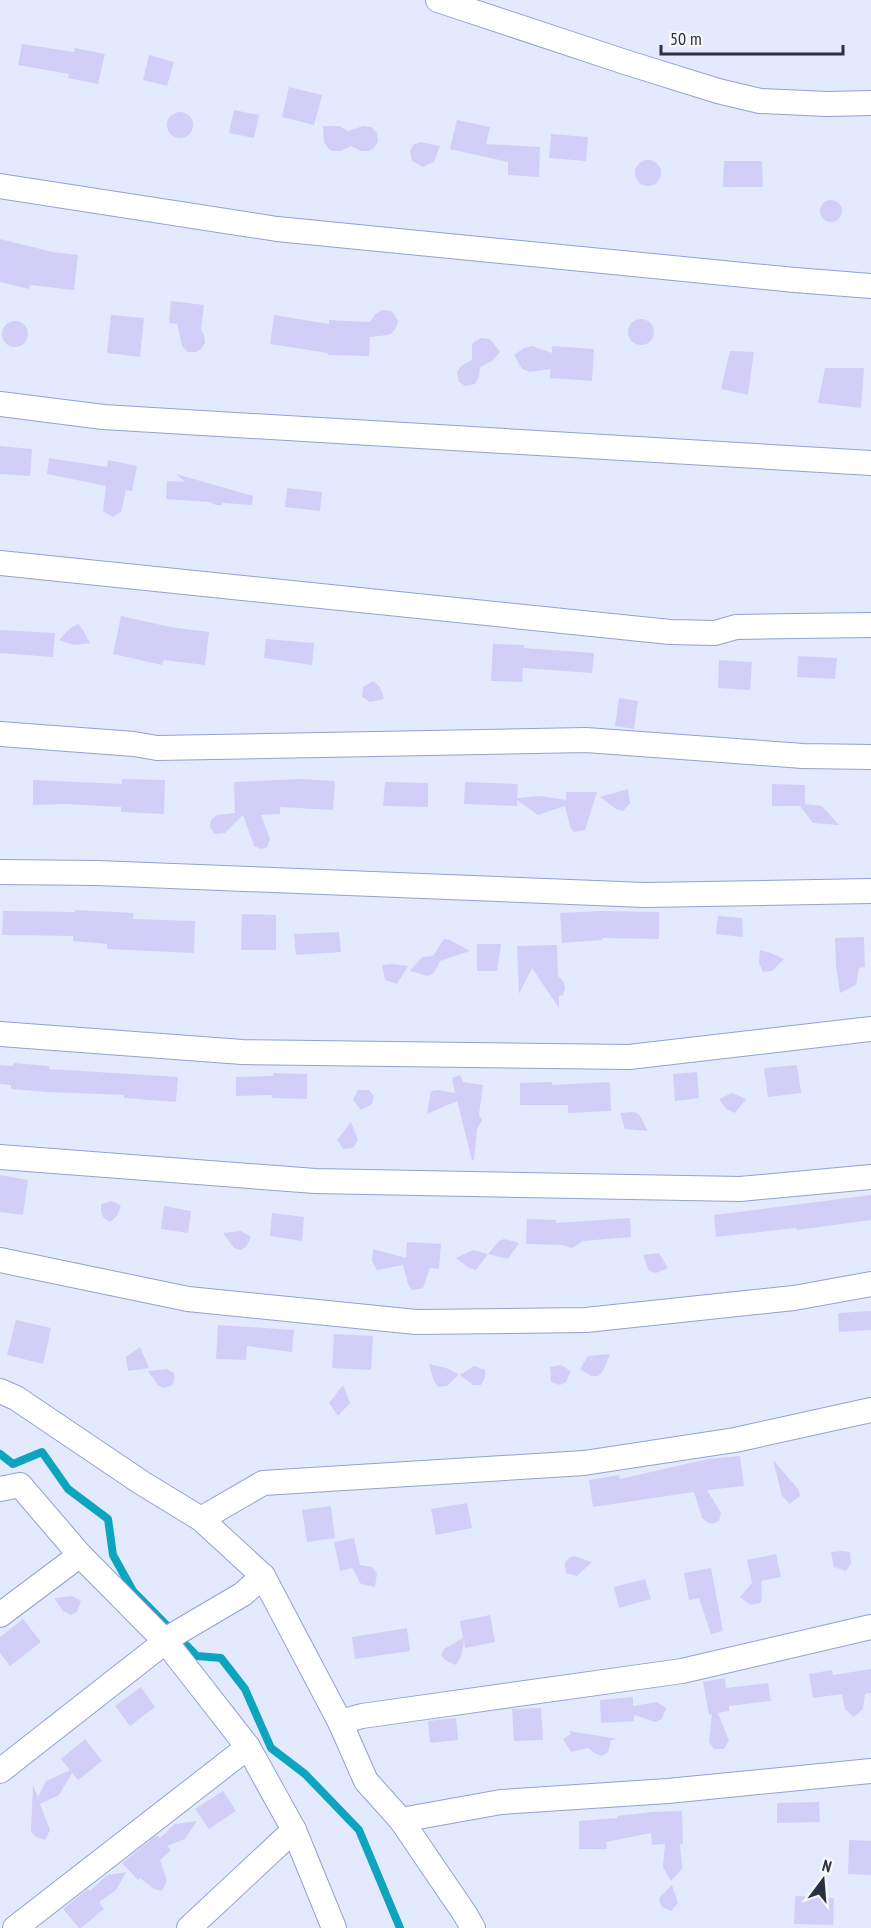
<svg xmlns="http://www.w3.org/2000/svg" width="871" height="1928" font-family="'PT Sans Narrow',sans-serif">
<style>
.lines{fill:none;stroke-linecap:round;stroke-linejoin:round}
.stream{stroke:#0da4bd;stroke-width:8}
.building{fill:#d3cef7}
.minor-casing{stroke:#92a1d1;stroke-width:26}
.minor{stroke:#fff;stroke-width:24}
</style>
<rect width="100%" height="100%" fill="#e3eafe"/>
<g class="lines">
<path class="stream" d="M0 1454 13 1464 42 1452 68 1489 108 1519 113 1555 133 1591 197 1656 221 1658 245 1689 271 1748 305 1774 359 1830 400 1928"/>
</g>
<g class="building">
<path d="M22 44 74 52 75 48 105 54 98 84 68 78 69 74 18 65Z"/>
<path d="M149 55 174 62 167 86 143 80Z"/>
<path d="M289 87 322 95 314 125 282 117Z"/>
<path d="M234 110 259 115 254 138 229 133Z"/>
<circle cx="180" cy="125" r="13"/>
<path d="M457 120 490 127 486 144 540 147 539 177 508 175V162L450 149Z"/>
<path d="M323 126H339L348 131 363 126 371 127 377 133 378 142 373 149 369 151H361L351 146 341 151H332L329 149 324 142Z"/>
<path d="M551 134 588 137 586 161 549 158Z"/>
<path d="M420 142 440 146 434 162 423 167 412 161 410 151 413 145Z"/>
<circle cx="648" cy="173" r="13"/>
<path d="M724 161H762L763 187H723Z"/>
<circle cx="831" cy="211" r="11"/>
<path d="M0 239 53 252 78 255 74 290 30 285 29 289 0 282Z"/>
<path d="M171 301 204 305 201 330 204 334 205 343 200 350 196 352H188L182 346 177 324 169 323Z"/>
<path d="M382 310 391 311 394 314 398 321 397 326 392 333 388 335 370 337 369 356 328 355V353L270 344 274 315 329 324V320L370 322 375 314Z"/>
<path d="M111 315 144 318 140 357 107 353Z"/>
<circle cx="641" cy="332" r="13"/>
<circle cx="15" cy="334" r="13"/>
<path d="M481 338 490 339 500 352 492 361 480 367 479 377 475 384 465 386 459 382 457 372 461 366 472 360V345L474 342Z"/>
<path d="M532 346 552 353V346L594 349 592 381 550 378V369L530 372 522 369 514 355 524 348Z"/>
<path d="M730 351 754 352 748 395 721 389Z"/>
<path d="M825 368H864L861 408 818 403Z"/>
<path d="M0 446 32 449 30 476 0 474Z"/>
<path d="M49 458 107 467 108 460 137 466 132 491 126 490 121 512 113 517 103 511 106 486 47 474Z"/>
<path d="M176 474 253 496 252 505 223 503 221 505H216L210 502 166 499 167 481 185 482Z"/>
<path d="M287 488 322 492 320 511 285 507Z"/>
<path d="M121 616 170 627 209 632 205 665 164 660 162 665 113 654Z"/>
<path d="M78 624 83 630 90 643 74 645 59 640 70 628Z"/>
<path d="M0 630 55 633 53 657 0 653Z"/>
<path d="M266 639 314 643 312 665 264 658Z"/>
<path d="M493 644 524 645V648L594 653 592 673 523 668 522 682 491 681Z"/>
<path d="M798 656 837 658 835 679 797 677Z"/>
<path d="M719 660 752 662 750 690 718 688Z"/>
<path d="M373 681 380 687 384 699 370 702 362 697 363 687Z"/>
<path d="M619 698 638 701 634 729 615 726Z"/>
<path d="M122 779 165 780 164 814 121 812V807L65 804 33 805V780L122 784Z"/>
<path d="M302 779 335 781 333 810 280 807V814L261 815 270 839 267 847 261 849 254 846 243 815 225 833 215 834 210 827 211 820 217 815 235 813 234 782Z"/>
<path d="M385 782 428 783V807L383 806Z"/>
<path d="M465 782 518 784 517 798 540 796 566 800V792H597L585 830 574 832 570 827 565 806 538 815 517 800V806L464 804Z"/>
<path d="M772 784 805 785V804L822 806 839 825 813 823 800 806H772Z"/>
<path d="M628 789 630 803 623 811 616 809 600 797Z"/>
<path d="M75 910 134 913 133 919 195 921 194 953 107 949V944L73 941V936L2 935 3 911 75 912Z"/>
<path d="M599 911 659 912V939L602 938 603 940 562 943 560 913Z"/>
<path d="M242 914 276 915V950H241Z"/>
<path d="M718 916 742 918 743 937 716 934Z"/>
<path d="M339 932 341 952 296 955 294 934Z"/>
<path d="M864 937 865 967 859 968 856 985 840 993 836 966 835 938Z"/>
<path d="M444 939 450 940 470 951 440 961 434 973 428 976 410 971 422 957 433 956Z"/>
<path d="M477 944H501L497 971H477Z"/>
<path d="M557 945 558 976 564 982 565 988 563 995 559 996V1008L532 968 519 994 517 946Z"/>
<path d="M760 950 771 953 784 959 772 971 763 972 759 963Z"/>
<path d="M393 964 408 966 397 984 385 980 382 965Z"/>
<path d="M14 1063 49 1066V1069L178 1077 176 1102 124 1098V1095L47 1092 11 1089V1085L0 1084V1065L13 1066Z"/>
<path d="M797 1065 801 1093 768 1097 764 1068Z"/>
<path d="M697 1072 699 1098 675 1101 673 1074Z"/>
<path d="M273 1073 307 1074V1099L272 1098V1095L236 1096V1077L273 1076Z"/>
<path d="M460 1075 463 1082 483 1085 479 1115 482 1120 477 1129 474 1160H472L457 1101 427 1114 431 1091 438 1090 455 1093 452 1078Z"/>
<path d="M552 1082V1085L610 1082 611 1111 568 1113V1105H520V1083Z"/>
<path d="M358 1090H369L374 1096 372 1104 361 1110 353 1100Z"/>
<path d="M732 1093 746 1099 735 1113 726 1109 719 1099Z"/>
<path d="M632 1112 637 1113 640 1116 648 1131 625 1129 620 1113Z"/>
<path d="M351 1122 358 1140 353 1148 343 1149 337 1140Z"/>
<path d="M0 1175 28 1180 23 1215 0 1212Z"/>
<path d="M871 1195V1220L797 1230 796 1228 716 1237 714 1215Z"/>
<path d="M111 1201 121 1205 117 1216 110 1222 103 1217 101 1211V1204Z"/>
<path d="M164 1206 191 1211 188 1233 161 1229Z"/>
<path d="M272 1213 304 1217 302 1241 270 1236Z"/>
<path d="M630 1218 631 1237 583 1241 572 1248 562 1245 526 1244 527 1219 556 1220V1223Z"/>
<path d="M241 1231 251 1237 246 1247 240 1250 234 1248 223 1233Z"/>
<path d="M504 1239 519 1243 508 1259 488 1254 499 1241Z"/>
<path d="M407 1242 441 1244 439 1269 430 1268 423 1288 419 1289 412 1290 408 1284 403 1265 377 1270 372 1261 373 1249 406 1258Z"/>
<path d="M473 1250 488 1254 476 1270 469 1268 456 1258Z"/>
<path d="M659 1253 668 1268 656 1273 649 1271 643 1255Z"/>
<path d="M871 1311V1330L839 1332 838 1313Z"/>
<path d="M16 1320 51 1328 43 1364 7 1355Z"/>
<path d="M218 1325 294 1330 292 1352 247 1346 246 1360 216 1359Z"/>
<path d="M334 1334 373 1336 371 1370 332 1368Z"/>
<path d="M140 1347 149 1368 128 1371 126 1357Z"/>
<path d="M610 1354 603 1371 598 1376H591L580 1369 588 1356Z"/>
<path d="M429 1364 446 1368 459 1374 447 1386 438 1387 434 1381Z"/>
<path d="M561 1365 571 1371 566 1382 560 1385 551 1382 550 1367Z"/>
<path d="M474 1366 485 1370V1378L481 1385H473L460 1375Z"/>
<path d="M167 1369 174 1373V1382L171 1386 163 1388 158 1385 148 1371Z"/>
<path d="M343 1385 350 1403 338 1416 329 1403Z"/>
<path d="M740 1456 744 1486 707 1490 721 1513 719 1521 712 1524 707 1522 702 1518 694 1492 593 1507 589 1480 619 1475 620 1479 708 1459Z"/>
<path d="M773 1460 799 1490 800 1496 790 1504 782 1496Z"/>
<path d="M467 1503 472 1528 436 1535 431 1509Z"/>
<path d="M331 1506 335 1538 307 1542 302 1510Z"/>
<path d="M354 1538 360 1565 372 1567 377 1573 375 1587 361 1584 352 1568 340 1571 334 1542Z"/>
<path d="M842 1551 850 1552 851 1564 846 1571 834 1567 831 1552Z"/>
<path d="M776 1554 781 1577 761 1581 762 1599 760 1603 750 1605 740 1597 752 1583 747 1560Z"/>
<path d="M574 1556 592 1562 577 1576 566 1573 565 1567V1562L569 1558Z"/>
<path d="M711 1568 723 1631 711 1634 699 1598 689 1600 684 1573Z"/>
<path d="M645 1579 651 1599 619 1608 614 1587Z"/>
<path d="M72 1596 81 1601 77 1612 71 1615 63 1611 54 1598Z"/>
<path d="M490 1615 495 1642 465 1648 464 1640 461 1657 456 1665 445 1660 441 1655 444 1649 463 1638 460 1621Z"/>
<path d="M23 1619 41 1642 10 1666 0 1653V1637Z"/>
<path d="M407 1628 410 1651 355 1659 352 1637Z"/>
<path d="M871 1669V1693L865 1694 863 1709 854 1717 845 1709 842 1694 813 1698 809 1674 832 1670 833 1675Z"/>
<path d="M725 1678 726 1688 768 1683 771 1701 729 1706V1711L718 1713 729 1741 724 1749H714L709 1742 712 1714 709 1715 703 1682Z"/>
<path d="M141 1687 155 1707 130 1726 115 1706Z"/>
<path d="M633 1697V1706L657 1702 666 1708 662 1719 655 1722 634 1715V1721L601 1723 600 1700Z"/>
<path d="M541 1708 543 1740 514 1741 512 1709Z"/>
<path d="M456 1718 458 1740 430 1743 428 1721Z"/>
<path d="M569 1731 612 1738 617 1739 611 1740 608 1752 602 1756 596 1754 588 1748 571 1752 563 1739 571 1734Z"/>
<path d="M85 1739 102 1761 78 1780 72 1773 59 1795 40 1804 50 1830 45 1840 36 1837 31 1832 33 1785 38 1797 46 1781 70 1770 61 1759Z"/>
<path d="M223 1791 236 1811 209 1829 195 1809Z"/>
<path d="M819 1802 820 1822 777 1823V1803Z"/>
<path d="M682 1811 683 1844H680L682 1869 671 1881 663 1867 665 1844 652 1845 651 1833 606 1842 607 1849H579V1821L618 1818 617 1816 652 1812Z"/>
<path d="M197 1821 185 1839 167 1846 171 1850 160 1860 167 1881 162 1891 154 1889 140 1878 138 1880 122 1863 157 1835 160 1838 175 1824Z"/>
<path d="M849 1840 871 1841V1875L848 1874Z"/>
<path d="M126 1872 116 1890 99 1902 104 1909 81 1928H79L63 1909 88 1889 90 1891 107 1875Z"/>
<path d="M672 1885 678 1903 671 1911 662 1907 659 1901 660 1897Z"/>
<path d="M795 1896 834 1898 833 1925 794 1924Z"/>
</g>
<g class="lines">
<defs>
<g id="minor">
<path d="M438 0 625 62 718 91 760 101 827 104 871 103"/>
<path d="M0 186 277 229 795 280 871 286"/>
<path d="M0 404 103 417 871 463"/>
<path d="M0 563 670 632 715 633 736 627 871 625"/>
<path d="M0 734 134 744 157 748 586 740 803 756 871 757"/>
<path d="M0 872 97 873 645 895 871 891"/>
<path d="M0 1034 242 1052 629 1057 871 1029"/>
<path d="M0 1157 315 1181 740 1189 871 1177"/>
<path d="M0 1260 188 1299 416 1322 586 1320 794 1298 871 1284"/>
<path d="M0 1391 16 1398 142 1483 201 1519 263 1483 584 1463 735 1440 871 1410"/>
<path d="M0 1489 20 1485 80 1555 166 1642 248 1747 294 1830 334 1928"/>
<path d="M201 1519 263 1576 340 1722 366 1781 401 1820 465 1914 473 1928"/>
<path d="M0 1615 80 1555"/>
<path d="M340 1722 362 1716 682 1671 871 1627"/>
<path d="M0 1771 175 1634 243 1594 263 1576"/>
<path d="M401 1820 501 1802 668 1791 871 1771"/>
<path d="M15 1928 248 1747"/>
<path d="M189 1928 294 1830"/>
</g>
</defs>
<use href="#minor" class="minor-casing"/>
<use href="#minor" class="minor"/>
</g>
<g transform="translate(823 1880) rotate(16)" stroke="#f7f7f7" stroke-width="4.5" paint-order="stroke">
<path d="M0-4.5L10 22L0 15L-10 22Z" fill="#2a3043"/>
<text y="-9" font-size="16" font-weight="bold" text-anchor="middle" fill="#2a3043">N</text>
</g>
<path d="M661 45v9h182v-9" fill="none" stroke="#2a3043" stroke-width="3"/>
<text x="670" y="45" font-size="18" fill="#2a3043" stroke="#f7f7f7" stroke-width="4.5" paint-order="stroke">50 m</text>
</svg>
